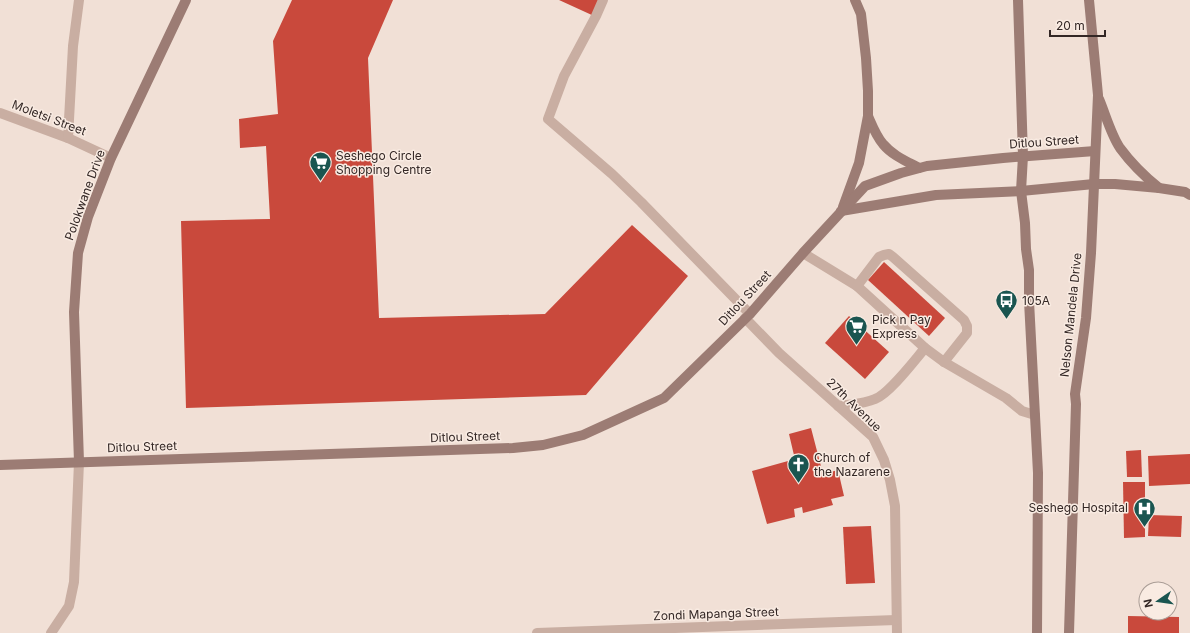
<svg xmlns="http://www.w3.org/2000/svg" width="1190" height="633" font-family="Inter,sans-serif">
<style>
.building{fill:#c9493c}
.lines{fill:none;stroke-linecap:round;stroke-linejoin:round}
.lane{stroke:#c9aea2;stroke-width:10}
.street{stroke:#c9aea2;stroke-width:10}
.secondary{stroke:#9c7c74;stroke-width:10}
.labels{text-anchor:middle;stroke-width:3;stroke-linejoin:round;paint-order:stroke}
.street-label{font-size:12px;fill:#332725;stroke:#f9ebe2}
.poi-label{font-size:12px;fill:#332725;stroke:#f9ebe2;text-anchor:start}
</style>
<rect width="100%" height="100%" fill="#f1e0d6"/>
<g class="building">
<path d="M292 0H393L368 58 379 318 545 314 632 225 688 276 586 395 186 408 181 221 270 219 266 146 240 148 239 119 278 114 273 41Z"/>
<path d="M559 0H601L594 16Z"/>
<path d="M884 262 945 318 929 336 868 280Z"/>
<path d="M849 316 889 352 865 379 825 343Z"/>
<path d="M811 428 823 474 838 470 844 496 831 499 833 505 803 513 802 507 794 509 795 517 767 524 752 471 788 461 790 470 797 468 789 434Z"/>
<path d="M1141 450 1142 477H1127L1126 451Z"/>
<path d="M1190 454V484L1149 486 1148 456Z"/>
<path d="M1123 482H1145V537L1124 538Z"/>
<path d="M1149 515 1182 516 1181 537 1148 536Z"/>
<path d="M871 526 875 583 846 584 843 527Z"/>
<path d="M1128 616 1179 617V633H1128Z"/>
</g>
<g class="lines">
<g class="lane">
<path d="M603 0 596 16 564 76 548 119 612 174 641 202 750 314"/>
<path d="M803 253 857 286 925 348 944 362 1006 398 1022 411 1035 415"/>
<path d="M857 286 879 257 884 255 889 254 893 257 964 320 967 326V333L944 362"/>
<path d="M838 406C851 404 864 404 875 399 889 394 914 361 925 348"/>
</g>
<g class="street">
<path d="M0 113 68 138 111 158"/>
<path d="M68 138 73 46 79 0"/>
<path d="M745 318 779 353 873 437 884 460 890 480 895 506 897 633"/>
<path d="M51 633 69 606 74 582 79 462"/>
<path d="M537 633 896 620"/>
</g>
<g class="secondary">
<path d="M1018 0 1023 156 1021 191 1025 223 1026 249 1029 270V301L1038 473 1037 633"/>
<path d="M1099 99C1105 113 1111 135 1120 148 1131 163 1144 176 1159 188"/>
<path d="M868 116C872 125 876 136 883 144 892 155 906 161 919 168"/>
<path d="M843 207 859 163 868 116V91L866 58 861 14 855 0"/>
<path d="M841 211 936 195 1021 191 1094 184H1115L1159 188 1185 192 1190 195"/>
<path d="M79 462 74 312 78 253 88 217 111 158 186 0"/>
<path d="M0 465 513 448 543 445 583 435 664 398 750 314 803 253 865 186 901 173 927 166 1003 158 1095 151"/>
<path d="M1069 633 1076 404 1075 394 1086 318 1091 253 1098 95 1089 0"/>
</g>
</g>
<defs>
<symbol id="supermarket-pin" viewBox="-11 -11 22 30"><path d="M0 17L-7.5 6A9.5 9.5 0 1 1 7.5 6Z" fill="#1a5550" stroke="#f9ebe2"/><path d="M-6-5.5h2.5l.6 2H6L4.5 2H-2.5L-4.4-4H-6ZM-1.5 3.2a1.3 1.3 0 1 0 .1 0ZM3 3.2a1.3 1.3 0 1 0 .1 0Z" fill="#fff"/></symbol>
<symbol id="bus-pin" viewBox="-11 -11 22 30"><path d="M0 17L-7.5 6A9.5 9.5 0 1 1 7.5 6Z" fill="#1a5550" stroke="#f9ebe2"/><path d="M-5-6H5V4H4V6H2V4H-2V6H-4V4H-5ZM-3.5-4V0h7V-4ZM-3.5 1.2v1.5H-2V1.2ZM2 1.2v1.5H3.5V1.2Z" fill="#fff"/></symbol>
<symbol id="church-pin" viewBox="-11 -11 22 30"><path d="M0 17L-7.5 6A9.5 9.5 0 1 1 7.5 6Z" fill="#1a5550" stroke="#f9ebe2"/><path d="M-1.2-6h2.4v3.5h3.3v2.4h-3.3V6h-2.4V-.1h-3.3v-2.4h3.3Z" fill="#fff"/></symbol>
<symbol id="hospital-pin" viewBox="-11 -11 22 30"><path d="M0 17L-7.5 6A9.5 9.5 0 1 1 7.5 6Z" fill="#1a5550" stroke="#f9ebe2"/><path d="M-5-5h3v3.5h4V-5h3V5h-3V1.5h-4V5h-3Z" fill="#fff"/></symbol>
</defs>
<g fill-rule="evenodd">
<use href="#supermarket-pin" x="308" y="150" width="25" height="34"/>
<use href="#bus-pin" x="994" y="288" width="25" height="34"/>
<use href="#supermarket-pin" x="844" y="314" width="25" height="34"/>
<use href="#church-pin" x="786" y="452" width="25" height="34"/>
<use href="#hospital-pin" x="1132" y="496" width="25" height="34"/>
</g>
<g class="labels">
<g class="street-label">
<text transform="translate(49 118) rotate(21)" y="4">Moletsi Street</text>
<text transform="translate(1044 142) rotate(-4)" y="4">Ditlou Street</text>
<text transform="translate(85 195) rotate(-70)" y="4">Polokwane Drive</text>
<text transform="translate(745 298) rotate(-47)" y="4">Ditlou Street</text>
<text transform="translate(1071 315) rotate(-84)" y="4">Nelson Mandela Drive</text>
<text transform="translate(854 405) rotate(44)" y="4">27th Avenue</text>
<text transform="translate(465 437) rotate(-2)" y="4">Ditlou Street</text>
<text transform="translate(142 447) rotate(-2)" y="4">Ditlou Street</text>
<text transform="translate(716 614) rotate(-2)" y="4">Zondi Mapanga Street</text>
</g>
<g class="poi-label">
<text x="336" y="160">Seshego Circle<tspan x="336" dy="14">Shopping Centre</tspan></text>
<text x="1022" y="305">105A</text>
<text x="872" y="324">Pick n Pay<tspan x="872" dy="14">Express</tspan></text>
<text x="814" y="462">Church of<tspan x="814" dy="14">the Nazarene</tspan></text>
<text x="1128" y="512" text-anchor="end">Seshego Hospital</text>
</g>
</g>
<g transform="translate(1158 601) rotate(257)"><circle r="19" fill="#f9ebe2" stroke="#aa9d96"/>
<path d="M0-3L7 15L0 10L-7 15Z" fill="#1a5550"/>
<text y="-6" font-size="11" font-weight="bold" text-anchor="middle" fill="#332725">N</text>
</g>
<path d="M1050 30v6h55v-6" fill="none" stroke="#332725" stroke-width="2"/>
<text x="1056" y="30" font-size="12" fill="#332725" stroke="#f9ebe2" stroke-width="3" paint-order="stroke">20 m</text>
</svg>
